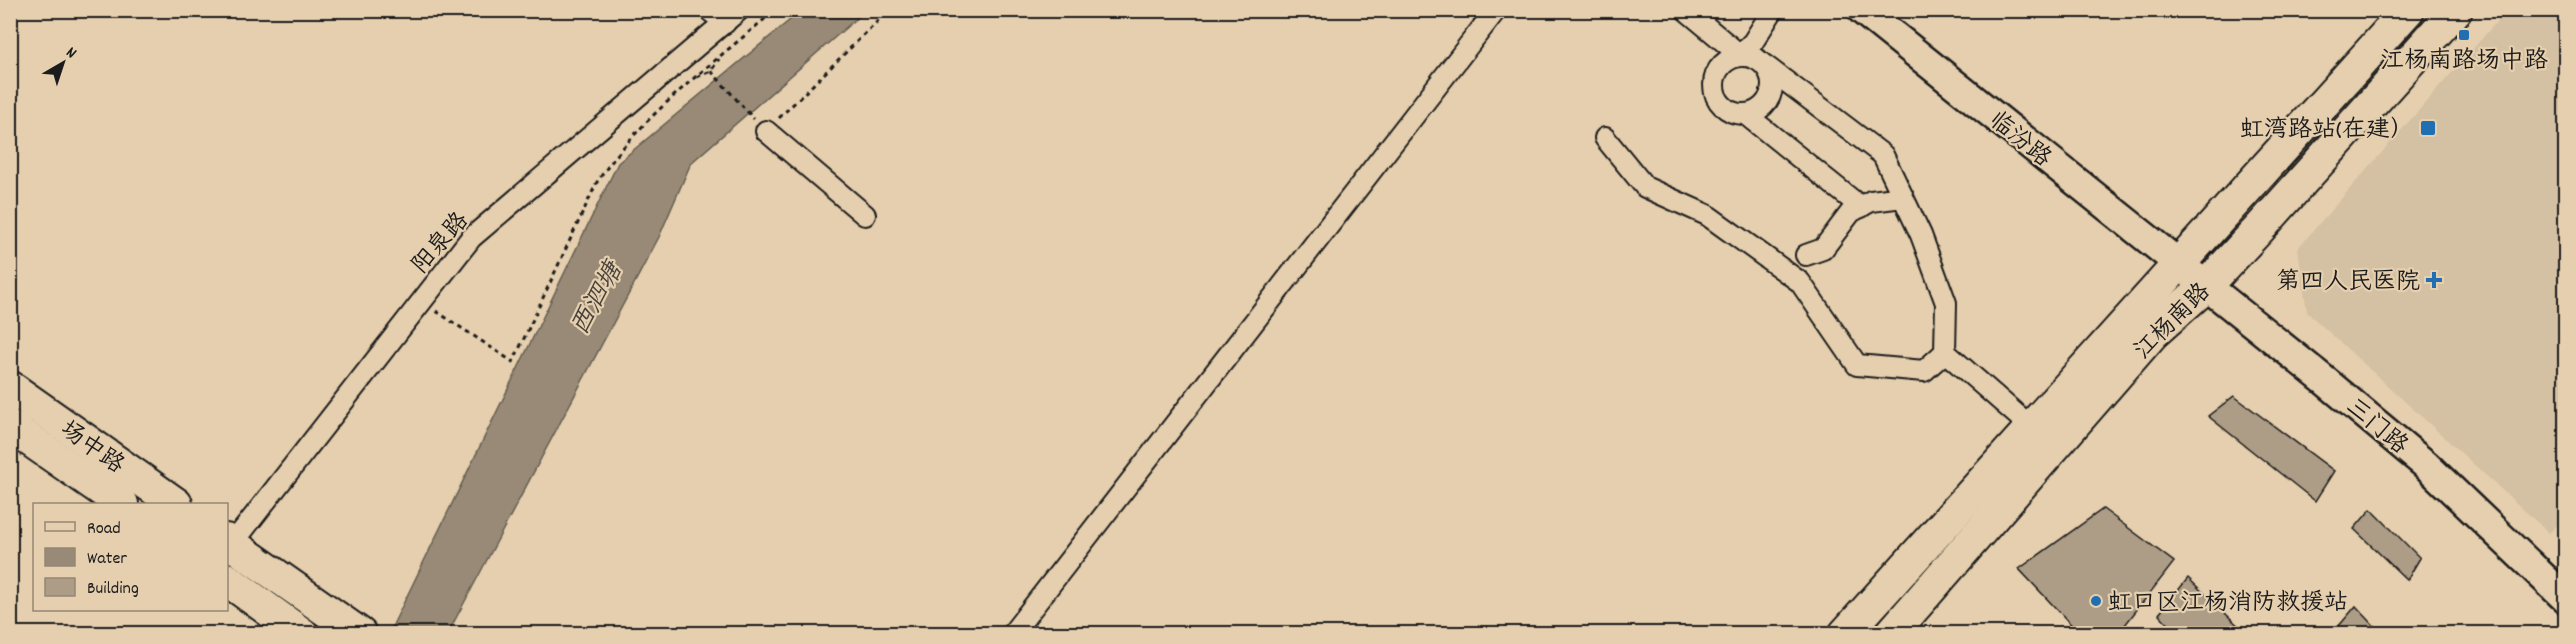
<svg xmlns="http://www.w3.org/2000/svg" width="2576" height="644" font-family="Dekko,'LXGW WenKai TC',sans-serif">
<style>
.built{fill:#d4c0a2}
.water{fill:#988a76;stroke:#665e52;stroke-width:1.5}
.building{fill:#ad9d86;stroke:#1c1c1c;stroke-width:1.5}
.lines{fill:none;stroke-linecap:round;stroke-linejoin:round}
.street-casing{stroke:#1c1c1c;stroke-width:24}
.secondary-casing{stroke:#1c1c1c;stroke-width:33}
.primary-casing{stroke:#1c1c1c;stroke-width:36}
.path{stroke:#1c1c1c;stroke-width:3;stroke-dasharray:4.5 4.5;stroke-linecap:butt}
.street{stroke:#e5cfae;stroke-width:20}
.secondary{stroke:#e5cfae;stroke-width:28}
.primary{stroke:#e5cfae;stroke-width:32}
.poi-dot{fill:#1f6fb2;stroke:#e5cfae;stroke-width:2}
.labels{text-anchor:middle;stroke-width:4.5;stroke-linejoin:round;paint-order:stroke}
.poi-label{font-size:24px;fill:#1c1c1c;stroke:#e5cfae;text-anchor:end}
.street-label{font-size:24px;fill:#1c1c1c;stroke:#e5cfae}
.water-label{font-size:26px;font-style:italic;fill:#47423c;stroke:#e5cfae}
</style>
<rect width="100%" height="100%" fill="#e5cfae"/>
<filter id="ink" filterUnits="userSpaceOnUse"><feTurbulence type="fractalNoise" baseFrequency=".0167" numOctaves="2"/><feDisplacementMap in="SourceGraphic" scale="12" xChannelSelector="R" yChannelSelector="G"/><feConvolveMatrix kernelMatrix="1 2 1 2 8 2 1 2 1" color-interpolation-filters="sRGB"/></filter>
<g filter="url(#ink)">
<path class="built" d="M2507 10 2565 11 2566 517 2549 533 2307 312 2298 248Z"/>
<path class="water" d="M802 10 865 11 691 163 659 237 448 633H389L618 163Z"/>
<g class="building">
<path d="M2234 396 2334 471 2315 501 2208 416Z"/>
<path d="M2103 509 2174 562 2118 634H2080L2019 569Z"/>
<path d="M2371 509 2420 558 2407 580 2354 529Z"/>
<path d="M2188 578 2247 634H2178L2159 614Z"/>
<path d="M2356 606 2382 634H2332Z"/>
</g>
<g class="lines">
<defs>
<g id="street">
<path d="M709 10 725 23"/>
<path d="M1686 10 1740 55 1753 42 1773 10"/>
<circle cx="1743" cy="85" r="29"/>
<path d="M1745 114 1861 207"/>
<path d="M766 131 865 215"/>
<path d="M1605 138 1645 187 1707 215 1800 282 1857 365 1924 371 1945 352 1946 303 1921 235 1883 155 1767 67"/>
<path d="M1806 255 1823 249 1851 212 1871 201 1903 197"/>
<path d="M1945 352 2032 428"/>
<path d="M226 552 471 238 739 10"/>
<path d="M1012 634 1496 10"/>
</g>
<path id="secondary" d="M1862 10 2324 380 2426 465 2566 599"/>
<g id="primary">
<path d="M10 387 176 504"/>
<path d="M10 426 122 504"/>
<path d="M226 540 360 634"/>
<path d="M226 579 302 634"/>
<path d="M1845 634 2408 10"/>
<path d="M1891 634 2153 333 2206 286 2260 228 2456 10"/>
</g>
</defs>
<use href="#street" class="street-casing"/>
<use href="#secondary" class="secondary-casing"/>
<use href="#primary" class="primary-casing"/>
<g class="path">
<path d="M711 71 754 119"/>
<path d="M697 77 711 71 719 59"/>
<path d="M779 118 889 10"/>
<path d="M436 311 513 362 597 182C643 113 713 64 775 10"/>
</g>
<use href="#street" class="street"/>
<use href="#secondary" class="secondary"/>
<use href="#primary" class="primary"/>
</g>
</g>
<g class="poi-dot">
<rect x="2458" y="29" width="12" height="12" rx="3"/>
<rect x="2420" y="120" width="16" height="16" rx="3"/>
<path d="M2431 271h6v6h6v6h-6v6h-6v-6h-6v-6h6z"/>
<circle cx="2096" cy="601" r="6"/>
</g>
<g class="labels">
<g class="poi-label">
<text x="2464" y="67" text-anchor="middle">江杨南路场中路</text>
<text x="2414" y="136">虹湾路站(在建）</text>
<text x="2420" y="288">第四人民医院</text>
<text x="2108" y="609" text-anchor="start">虹口区江杨消防救援站</text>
</g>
<g class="street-label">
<text transform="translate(2021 138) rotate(39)" y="8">临汾路</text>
<text transform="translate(439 242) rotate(-49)" y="8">阳泉路</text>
<text transform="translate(2171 320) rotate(-45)" y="8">江杨南路</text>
<text transform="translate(2378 425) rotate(40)" y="8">三门路</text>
<text transform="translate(93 446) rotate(35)" y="8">场中路</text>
</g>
<g class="water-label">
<text transform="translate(595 298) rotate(-61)" y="9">西泗塘</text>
</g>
</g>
<rect width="2576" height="644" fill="none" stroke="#e5cfae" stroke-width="36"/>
<rect x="18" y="18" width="2540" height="608" fill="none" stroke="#1c1c1c" stroke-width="2" filter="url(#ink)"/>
<rect x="33" y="503" width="195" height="108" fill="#e5cfae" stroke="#958774" stroke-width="1.5"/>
<rect x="45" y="522" width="30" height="9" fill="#e5cfae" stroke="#958774" stroke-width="1.5"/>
<text x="87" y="533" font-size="18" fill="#1c1c1c">Road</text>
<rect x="45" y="548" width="30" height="18" fill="#988a76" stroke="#958774" stroke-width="1.5"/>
<text x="87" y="563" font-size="18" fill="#1c1c1c">Water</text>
<rect x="45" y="578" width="30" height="18" fill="#ad9d86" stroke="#958774" stroke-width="1.5"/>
<text x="87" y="593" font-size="18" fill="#1c1c1c">Building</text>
<g transform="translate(63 63) rotate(39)" stroke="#e5cfae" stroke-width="4.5" paint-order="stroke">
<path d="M0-4.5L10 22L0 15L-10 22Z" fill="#1c1c1c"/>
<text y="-9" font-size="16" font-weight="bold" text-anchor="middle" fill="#1c1c1c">N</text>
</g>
</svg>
